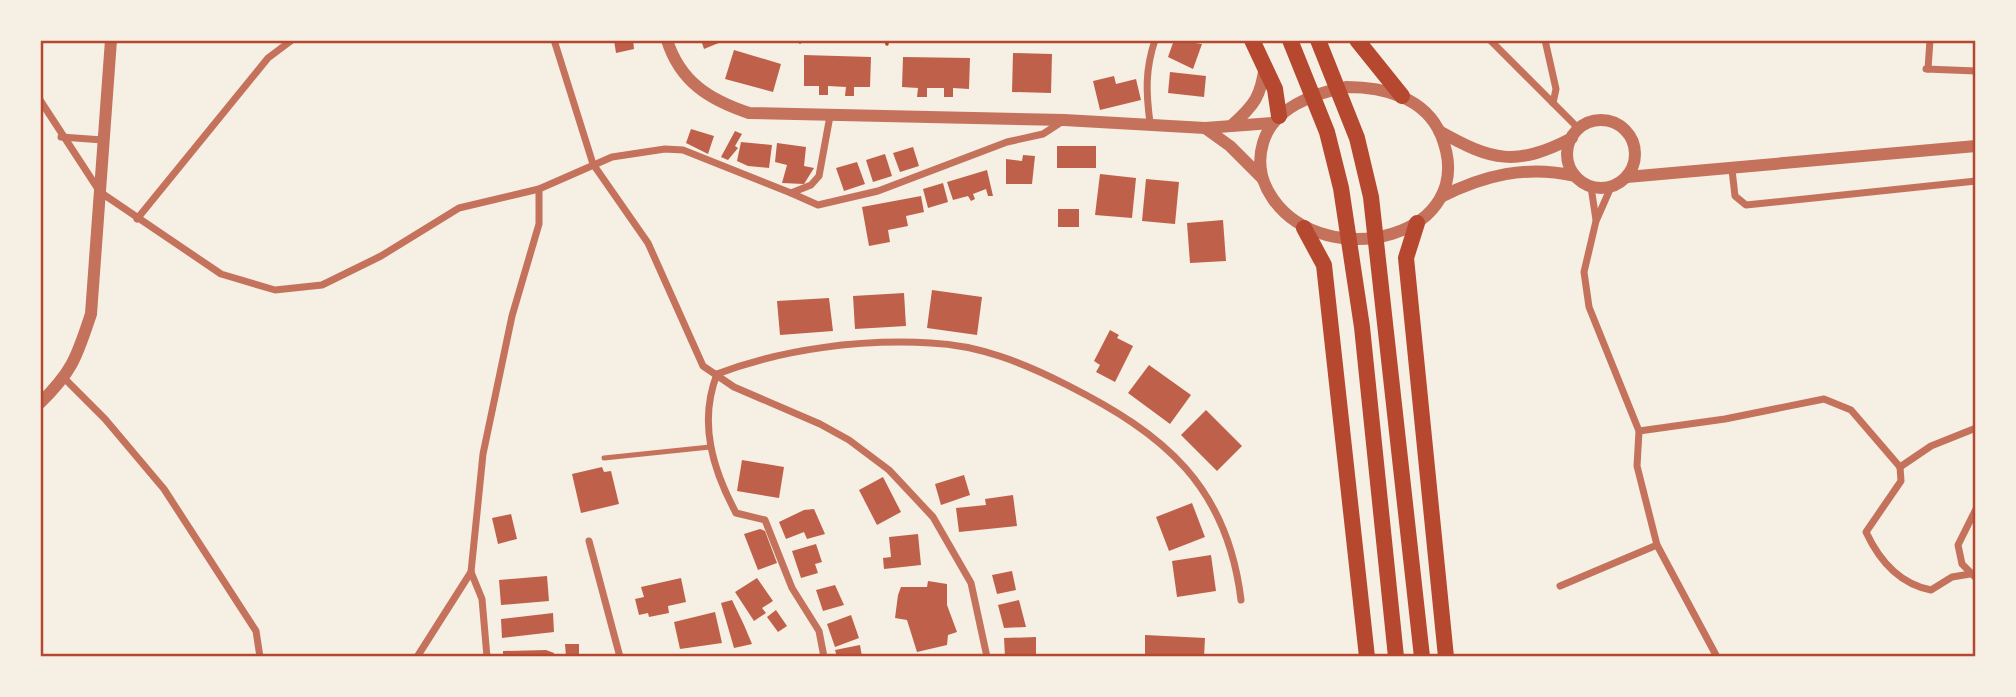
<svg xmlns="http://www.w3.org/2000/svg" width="2016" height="697" font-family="'Libre Baskerville',serif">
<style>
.building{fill:#bf614a}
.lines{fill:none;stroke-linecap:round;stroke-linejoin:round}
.path{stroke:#b5482f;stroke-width:3.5}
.service{stroke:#c5725c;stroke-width:5}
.minor{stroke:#c5725c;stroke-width:7}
.tertiary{stroke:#c5725c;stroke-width:12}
.trunk{stroke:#b5482f;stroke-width:16}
.neatline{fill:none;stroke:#b5482f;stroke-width:2.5}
</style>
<rect width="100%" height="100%" fill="#f6efe4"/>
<g class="building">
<path d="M614 40H633L634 49 616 53Z"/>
<path d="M701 40H726L704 49Z"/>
<path d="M1174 40 1202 44 1193 69 1168 57Z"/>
<path d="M734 50 781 64 773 92 725 79Z"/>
<path d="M1013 53 1052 54 1051 93 1012 92Z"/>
<path d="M804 55 871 57 870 87H854V96H845L846 87 828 86V95H819V86H804Z"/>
<path d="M903 57 970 58 969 89 953 88V97H944V88H927V97H917L918 88 902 87Z"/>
<path d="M1170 72 1206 76 1204 97 1168 93Z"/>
<path d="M1114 76 1116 84 1136 79 1141 100 1100 110 1093 81Z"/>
<path d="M691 129 714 136 708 154 686 143Z"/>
<path d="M735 131 742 134 735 146 738 148 728 160 721 157Z"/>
<path d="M741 142 772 145 769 168 748 166 737 161Z"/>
<path d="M777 143 806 147 804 166 814 168 804 184 782 183 787 165 775 162Z"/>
<rect x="1057" y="146" width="39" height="22"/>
<path d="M913 147 919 166 900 172 893 153Z"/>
<path d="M885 154 892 176 873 182 866 160Z"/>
<path d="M1023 155 1035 156 1032 184H1006V159L1022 161Z"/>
<path d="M857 162 865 184 844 191 836 168Z"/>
<path d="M987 170 993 196H988L986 189 973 194 975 199 971 201 968 196 953 200 947 182Z"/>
<path d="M1100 174 1136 178 1132 218 1095 215Z"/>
<path d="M1146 179 1179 182 1175 224 1142 221Z"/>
<path d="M943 183 948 202 928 208 923 189Z"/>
<path d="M921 196 924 212 906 216 908 226 888 230 890 242 869 246 862 207Z"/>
<rect x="1058" y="209" width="21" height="18"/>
<path d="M1223 220 1226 261 1190 263 1187 223Z"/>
<path d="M932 290 982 297 977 335 927 328Z"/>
<path d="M904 293 906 326 855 329 853 296Z"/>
<path d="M829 298 833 331 780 335 777 301Z"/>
<path d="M1110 330 1119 335 1117 338 1133 346 1115 382 1096 372 1100 365 1094 361Z"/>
<path d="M1149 365 1191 395 1170 424 1128 393Z"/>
<path d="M1206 410 1242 446 1217 471 1181 435Z"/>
<path d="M742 460 784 467 779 498 737 491Z"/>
<path d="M602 467 604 472 611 471 619 504 581 513 572 474Z"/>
<path d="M964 475 970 495 941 505 935 484Z"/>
<path d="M883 477 901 512 877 525 859 490Z"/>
<path d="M1013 495 1017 526 959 532 956 508 986 505 985 499Z"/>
<path d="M1192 503 1205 537 1169 551 1156 517Z"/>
<path d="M814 509 825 534 807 539 804 532 786 539 779 522 804 510Z"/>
<path d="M511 514 517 539 498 544 492 518Z"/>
<path d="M760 529 765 531 777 563 758 570 744 534Z"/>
<path d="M918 534 921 565 884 569 883 558 891 557 889 537Z"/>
<path d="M816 544 822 562 815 564 818 573 801 578 792 551Z"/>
<path d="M1211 555 1216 591 1177 597 1172 561Z"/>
<path d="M1012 571 1016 590 997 594 992 575Z"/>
<path d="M547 576 549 601 501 605 499 580Z"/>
<path d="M681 578 686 602 668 606 669 613 649 617 648 613 639 615 635 599 644 597 641 587Z"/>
<path d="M757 578 773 601 762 608 766 613 754 621 735 592Z"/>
<path d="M928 581 947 584V605L957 632 948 635 947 645 917 652 907 620 895 618 898 595 901 587H927Z"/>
<path d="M835 585 844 605 823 611 816 590Z"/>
<path d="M732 600 744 625 752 644 734 648 721 603Z"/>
<path d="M1019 600 1026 627 1004 628 998 605Z"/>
<path d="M776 610 787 626 778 632 767 617Z"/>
<path d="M715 612 722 643 680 649 674 622Z"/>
<path d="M553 613 554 632 502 638 501 619Z"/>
<path d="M851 615 859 638 835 647 827 624Z"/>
<path d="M1145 635 1205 638 1204 657H1145Z"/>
<path d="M1036 637V657H1005L1004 638Z"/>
<path d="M565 644H579V657H566Z"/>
<path d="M860 645 862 657H837L835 650Z"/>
<path d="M546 650 554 653V657H503V651Z"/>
</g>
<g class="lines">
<g class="path">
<path d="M799 40 800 42"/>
<path d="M886 40 887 44"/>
</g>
<path class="service" d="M604 458 710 447"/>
<g class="minor">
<path d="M554 40 593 164 648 243 703 366 734 387 820 424 849 440 889 470 933 517 971 583 987 657"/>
<path d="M1490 40 1579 129"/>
<path d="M1545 40 1556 89 1553 103"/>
<path d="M1926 69 1976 71"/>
<path d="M1928 69 1930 40"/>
<path d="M40 100 100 192 221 274 275 290 322 285 381 256 459 208 539 189 612 157 665 149 683 150 791 193 811 185 819 176 830 116"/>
<path d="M1150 123C1146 92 1145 70 1155 40"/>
<path d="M61 137 103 140"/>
<path d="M1732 170 1735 196 1746 205 1976 181"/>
<path d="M1591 187 1596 220"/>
<path d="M1611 187 1596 221 1584 272 1589 307 1639 431 1637 466 1657 545 1717 657"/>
<path d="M791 193 818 205 878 191 1007 142 1043 134 1063 121"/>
<path d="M137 219 268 58 292 40"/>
<path d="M717 374C782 349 861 339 931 343 979 345 1024 363 1067 385 1164 434 1227 485 1241 600"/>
<path d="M717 374C698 423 713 470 736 513L765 520 792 588 819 631 824 657"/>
<path d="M65 379 105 419 164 489 256 631 260 657"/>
<path d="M1639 431 1725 419 1824 399 1851 410 1900 467"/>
<path d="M1900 467 1901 481 1866 532C1879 560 1900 584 1931 590L1952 577 1970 574"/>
<path d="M1900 467 1931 446 1976 428"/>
<path d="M1976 509 1958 545 1962 564 1976 578"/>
<path d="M589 541 620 657"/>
<path d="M1560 586 1657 545"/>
<path d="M417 657 471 572"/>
<path d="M487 657 482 599 471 572 483 454 512 316 539 224V189"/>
</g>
<g class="tertiary">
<path d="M667 40C680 82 710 100 749 113L1064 120 1205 128 1273 123"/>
<path d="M1347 87C1383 87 1425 97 1441 135 1483 238 1325 274 1273 199 1261 182 1257 163 1263 143 1273 108 1314 93 1347 87Z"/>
<circle cx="1601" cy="154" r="34"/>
<path d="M1231 126C1255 105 1261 96 1265 65"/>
<path d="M1205 128 1230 146 1262 178"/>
<path d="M1439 131C1492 161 1516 167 1572 138"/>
<path d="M1627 177 1976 146"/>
<path d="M1441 197C1484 175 1526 165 1575 176"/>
<path d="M40 403C73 371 77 356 91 314L111 40"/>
</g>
<g class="trunk">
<path d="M1252 40 1275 89 1279 116"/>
<path d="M1290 40 1327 132 1341 188 1362 327 1396 657"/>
<path d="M1318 40 1357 138 1371 197 1422 657"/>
<path d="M1357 40 1402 96"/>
<path d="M1417 223 1406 258 1446 657"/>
<path d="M1304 228 1324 265 1367 657"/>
</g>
</g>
<rect width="2016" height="697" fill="none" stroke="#f6efe4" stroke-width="84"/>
<rect x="42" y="42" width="1932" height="613" class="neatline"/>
</svg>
